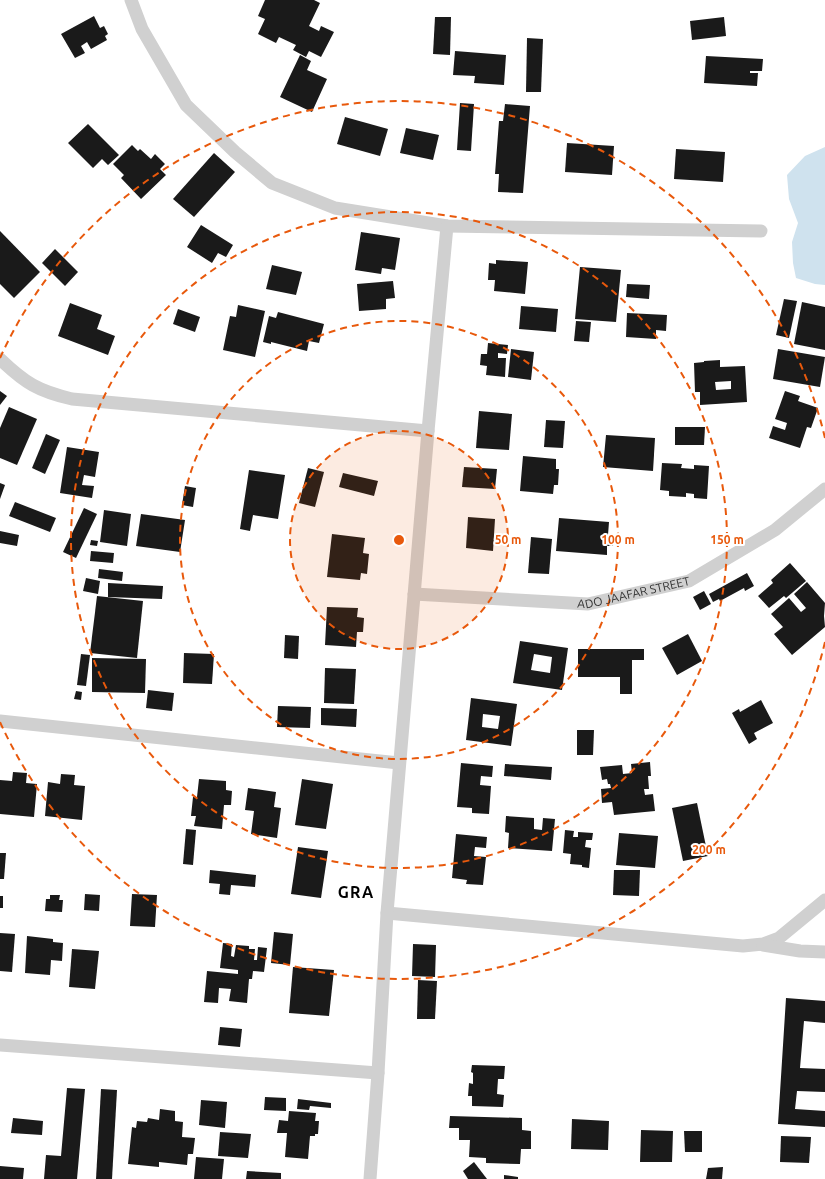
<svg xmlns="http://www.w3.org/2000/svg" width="825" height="1179" font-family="Ubuntu,sans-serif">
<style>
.water{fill:#cfe2ee}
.building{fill:#1a1a1a;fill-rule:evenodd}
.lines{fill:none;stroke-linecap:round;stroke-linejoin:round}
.street{stroke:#d0d0d0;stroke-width:13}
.ring{fill:none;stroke:#e8590c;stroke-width:2;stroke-dasharray:7 5}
.labels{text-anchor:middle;stroke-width:4;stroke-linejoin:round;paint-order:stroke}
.street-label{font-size:12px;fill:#333;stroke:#fff}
.district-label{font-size:16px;font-weight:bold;letter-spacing:1px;fill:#000;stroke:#fff}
.centre{fill:#e8590c;stroke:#fff;stroke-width:2}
.ring-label{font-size:12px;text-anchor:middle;font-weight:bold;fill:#e8590c;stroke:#fff;stroke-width:4;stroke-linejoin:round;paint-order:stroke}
</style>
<rect width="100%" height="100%" fill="#fff"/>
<path class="water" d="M825 147V285L815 284 796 278 793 263 792 242 798 223 789 199 787 175 805 156Z"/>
<g class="building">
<path d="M265 0H314L320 3 309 26 319 31 321 26 334 32 321 57 309 51 306 57 293 50 296 45 279 37 276 43 258 34 265 19 258 16Z"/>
<path d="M94 16 100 28 104 26 108 34 105 36 107 40 91 49 87 42 81 46 85 53 75 58 61 34Z"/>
<path d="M435 17H451L450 55 433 54Z"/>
<path d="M724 17 726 36 692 40 690 21Z"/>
<path d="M527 38 543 39 541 92H526Z"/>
<path d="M455 51 506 55 504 85 474 83 475 76 453 75Z"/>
<path d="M300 55 311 61 307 70 327 79 312 112 280 97Z"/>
<path d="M706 56 763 59 762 71H750V73H758L757 86 704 83Z"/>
<path d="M460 103 474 104 471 151 457 150Z"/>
<path d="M505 104 530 106 523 193 498 192 499 174H495L499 121H503Z"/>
<path d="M345 117 388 129 380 156 337 144Z"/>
<path d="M88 124 119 155 108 165 102 159 93 168 68 143Z"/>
<path d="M406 128 439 135 433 160 400 153Z"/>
<path d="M567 143 614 146 612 175 565 172Z"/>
<path d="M132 145 138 151 140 149 151 159 155 154 165 164 160 169 166 175 141 199 121 178 124 175 113 164Z"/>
<path d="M676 149 725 152 723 182 674 179Z"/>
<path d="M214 153 235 172 194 217 173 199Z"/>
<path d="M201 225 233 245 226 257 218 253 212 263 187 247Z"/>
<path d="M0 231 40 272 14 298 0 284Z"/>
<path d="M361 232 400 238 395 270 382 268 381 274 355 270Z"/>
<path d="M55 249 78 272 65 286 42 263Z"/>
<path d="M496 260 528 262 525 294 494 291 495 280H488L489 263 496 264Z"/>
<path d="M272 265 302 272 296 295 266 289Z"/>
<path d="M580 267 621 270 616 322 575 319Z"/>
<path d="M393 281 395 298 386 299V309L359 311 357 284Z"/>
<path d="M627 284 650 285 649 299 626 297Z"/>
<path d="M784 299 797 301 789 338 776 335Z"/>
<path d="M802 302 825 307V350L794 344Z"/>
<path d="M70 303 102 315 97 329 115 336 108 355 58 336Z"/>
<path d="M238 305 265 311 255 357 223 350 230 316 236 317Z"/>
<path d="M521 306 558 309 556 332 519 329Z"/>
<path d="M178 309 200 317 195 332 173 324Z"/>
<path d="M278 312 324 324 319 343 309 341 307 351 271 342V344L263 342 269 316 276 318Z"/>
<path d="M627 313 667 315 666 331 656 330V339L626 337Z"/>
<path d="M576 321 591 322 589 342 574 341Z"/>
<path d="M488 343 508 345 507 354 498 353V358H506L505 377 486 375 487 366 480 365 481 354H487Z"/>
<path d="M511 349 534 352 531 380 508 377Z"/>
<path d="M778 349 825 357 820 387 773 379Z"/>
<path d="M720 360V367L745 366 747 402 700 405V392H695L694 363 704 362V361ZM731 381V389L716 390 715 382Z"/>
<path d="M0 391 7 396 0 405Z"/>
<path d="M785 391 800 396 798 401 818 408 811 428 807 427 800 448 769 438 773 426 785 430 787 423 775 419Z"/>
<path d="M9 407 37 419 17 465 0 458V428Z"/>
<path d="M479 411 512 414 509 450 476 448Z"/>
<path d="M546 420 565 421 563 448 544 447Z"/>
<path d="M675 427H705L704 445H675Z"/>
<path d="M46 434 60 440 45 474 32 468Z"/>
<path d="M606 435 655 438 653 471 603 467Z"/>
<path d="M67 447 99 452 95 477 84 475 82 485 94 486 92 498 60 493Z"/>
<path d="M523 456 556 459V469H559L558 485H554L553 494 520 491Z"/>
<path d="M662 463 682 464 681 468 694 469V465L709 466 707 499 694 498V494L686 493V497L669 496V491L660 490Z"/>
<path d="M464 467 497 469 495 489 462 487Z"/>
<path d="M308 468 324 472 315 507 299 503Z"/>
<path d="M249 470 285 475 278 519 253 515 250 531 240 529Z"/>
<path d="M343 473 378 481 374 496 339 487Z"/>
<path d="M0 483 5 485 0 499Z"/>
<path d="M185 486 196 488 193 507 182 505Z"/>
<path d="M15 502 56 518 50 532 9 516Z"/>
<path d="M84 508 97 514 76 558 63 552Z"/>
<path d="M104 510 131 514 127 546 100 542Z"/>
<path d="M141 514 185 520 180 552 136 546Z"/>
<path d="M468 517 495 519 493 551 466 548Z"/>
<path d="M559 518 609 522 608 535 614 536 613 546H607V555L556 551Z"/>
<path d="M0 531 19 535 17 546 0 543Z"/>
<path d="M332 534 365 538 363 553 369 554 367 574 361 573 360 580 327 577Z"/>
<path d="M531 537 552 539 549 574 528 573Z"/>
<path d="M91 540 98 541 97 546 90 545Z"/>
<path d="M91 551 114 553 113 563 90 561Z"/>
<path d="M790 563 806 581 786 598 784 596 769 608 758 596 773 583 771 580Z"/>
<path d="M99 569 123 572 122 581 98 578Z"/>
<path d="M747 573 754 586 745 591 744 588 720 601 719 599 713 602 709 594Z"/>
<path d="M86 578 100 581 98 594 83 591Z"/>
<path d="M807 582 825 603 824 616 825 627 792 655 774 634 783 627 771 614 789 598 801 612 806 608 794 594Z"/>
<path d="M108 583 163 586 162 599 108 597Z"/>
<path d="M704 591 711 604 700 610 693 597Z"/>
<path d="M97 596 143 601 137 658 90 653Z"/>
<path d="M327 607 358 608 357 617 364 618 363 632H357L356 647 325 645Z"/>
<path d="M688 634 702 661 677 675 662 648Z"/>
<path d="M285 635 299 636 298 659 284 658Z"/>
<path d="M520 641 568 648 562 690 513 683ZM534 654 552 657 550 673 531 670Z"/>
<path d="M578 649H644V660H632V694H620V677H578Z"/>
<path d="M184 653 214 654 212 684 183 683Z"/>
<path d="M81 654 90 655 86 686 77 685Z"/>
<path d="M92 658 146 659 145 693 92 692Z"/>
<path d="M325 668 356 669 354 704 324 703Z"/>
<path d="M148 690 174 693 172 711 146 708Z"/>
<path d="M76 691 82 692 81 700 74 699Z"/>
<path d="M471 698 517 704 511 746 466 740ZM483 714 500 716 498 729 482 727Z"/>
<path d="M761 700 773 723 754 733 757 739 749 744 732 713 739 709 740 712Z"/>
<path d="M278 706 311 707 310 728 277 727Z"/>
<path d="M321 708 357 709 356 727 321 725Z"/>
<path d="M577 730H594L593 755H577Z"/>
<path d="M650 762 651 776H648L649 789H644L645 795 653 794 655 811 614 815 612 802 602 803 601 789 611 788 610 784H608L607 779 602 780 600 767 622 765 623 774 632 773 631 764Z"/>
<path d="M461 763 493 766 492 777 481 776 480 785 491 786 489 814 472 813V808L457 807Z"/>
<path d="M505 764 552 767 551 780 504 776Z"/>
<path d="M13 772 27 773 26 783 37 784 34 817 0 814V780L12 781Z"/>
<path d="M61 774 75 775 74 785 85 786 82 820 45 816 48 782 60 784Z"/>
<path d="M199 779 226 781V790L232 791 231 805H224L222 829 194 826 196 816H191L193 797H197Z"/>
<path d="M302 779 333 784 326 829 295 825Z"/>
<path d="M248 788 276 792 274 807 281 808 277 838 251 834 254 811 245 810Z"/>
<path d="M697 803 708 856 683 861 672 808Z"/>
<path d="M506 816 534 818V829L542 830 543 818 555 819 552 851 508 848 509 833 505 832Z"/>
<path d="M186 829 196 830 193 865 183 864Z"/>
<path d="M565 830 574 831 573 837H578V832L593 833 592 840H586L585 847 591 848 589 868 582 867V865L570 864 571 854 563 853Z"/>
<path d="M619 833 658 836 655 868 616 865Z"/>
<path d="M456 834 487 837 486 848 475 847 474 856 486 857 483 885 466 884 467 880 452 878Z"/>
<path d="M298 847 328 851 321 898 291 894Z"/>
<path d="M0 853H6L4 879H0Z"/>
<path d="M210 870 256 875 255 887 231 885 230 895 219 894 220 884 209 883Z"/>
<path d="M614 870H640L639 896 613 895Z"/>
<path d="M85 894 100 895 99 911 84 910Z"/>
<path d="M132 894 157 895 155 927 130 926Z"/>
<path d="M50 895H60L59 900H63L62 912 45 911 46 899H50Z"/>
<rect x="0" y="896" width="3" height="12"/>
<path d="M274 932 293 934 290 965 271 963Z"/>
<path d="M0 933 15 934 12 972 0 971Z"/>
<path d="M27 936 53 939V942L63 943 62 961 51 960 50 975 25 973Z"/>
<path d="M223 943 232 944 231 956 234 957 236 945 249 946V949H255L254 960H257L258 947 267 948 264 972 253 971 252 979H249L247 1003 229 1001 231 989 219 988 218 1003 204 1002 207 971 238 974V970L220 968Z"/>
<path d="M413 944 436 945 435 977 412 976Z"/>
<path d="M72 949 99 951 95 989 69 987Z"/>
<path d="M293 967 334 970 329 1016 289 1013Z"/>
<path d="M418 980 437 981 435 1019H417Z"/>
<path d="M786 998 825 1001V1023L804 1021 800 1068 825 1069V1092L797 1091 795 1109 825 1111V1127L778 1124Z"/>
<path d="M220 1027 242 1029 240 1047 218 1045Z"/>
<path d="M472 1065 505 1066 504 1079H498L497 1094 504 1095 503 1107 472 1106V1096H468L469 1083 473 1084V1073L471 1072Z"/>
<path d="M67 1088 85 1089 77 1179H44L46 1155 61 1156Z"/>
<path d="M101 1089 117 1090 112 1179H96Z"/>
<path d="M265 1097 286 1098V1111L264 1110Z"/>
<path d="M298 1099 331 1103V1108L310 1106 309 1110 297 1109Z"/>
<path d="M201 1100 227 1102 225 1128 199 1125Z"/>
<path d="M160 1109 175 1111V1121L183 1122 182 1137 195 1138 193 1154H188L187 1165 159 1162V1167L128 1164 132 1127 136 1128 137 1121 147 1122 148 1118 159 1120Z"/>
<path d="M289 1111 316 1113 315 1121H319L318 1134H315V1136H310L308 1159 285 1157 287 1133H277L279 1120 288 1121Z"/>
<path d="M450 1116 522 1118V1130L531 1131V1149H521L520 1164 486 1163V1158L469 1157 470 1140H459V1128H449Z"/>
<path d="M13 1118 43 1121 42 1135 11 1133Z"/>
<path d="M572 1119 609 1121 608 1150 571 1149Z"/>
<path d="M641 1130 673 1131 672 1162H640Z"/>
<path d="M684 1131H702V1152H685Z"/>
<path d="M220 1132 251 1134 248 1158 218 1156Z"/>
<path d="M781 1136 811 1137 809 1163 780 1162Z"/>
<path d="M196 1157 224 1159 222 1179H194Z"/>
<path d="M474 1162 487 1179H468L463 1171Z"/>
<path d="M0 1166 24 1168 23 1179H0Z"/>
<path d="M723 1167 722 1179H706L708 1168Z"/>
<path d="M247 1171 281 1173V1179H246Z"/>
<path d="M504 1175 518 1177V1179H504Z"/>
</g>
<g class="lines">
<g class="street">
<path d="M131 0 142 29 186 105 235 152 272 183 335 208 447 226 761 231"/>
<path d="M0 359C25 383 38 391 72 399L428 431"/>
<path id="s1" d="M414 594 588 604 689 581 775 530 825 489"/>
<path d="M0 721 399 763"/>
<path d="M387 913 743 946 763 944 779 938 825 900"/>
<path d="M763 945 800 951 825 952"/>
<path d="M0 1045 378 1073"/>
<path d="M370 1179 378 1073 387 913 428 431 447 226"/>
</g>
</g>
<circle cx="399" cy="540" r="109" fill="#e8590c" fill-opacity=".12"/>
<g class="ring">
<circle cx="399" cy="540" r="109"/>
<circle cx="399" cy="540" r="219"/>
<circle cx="399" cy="540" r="328"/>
<path d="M825 642A438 438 0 0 1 0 722M0 358A438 438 0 0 1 825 438"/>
</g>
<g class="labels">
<g class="street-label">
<text dy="4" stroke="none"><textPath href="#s1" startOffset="221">ADO JAAFAR STREET</textPath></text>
</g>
<g class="district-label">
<text x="356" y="898">GRA</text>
</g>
</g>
<circle cx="399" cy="540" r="6" class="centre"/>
<g class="ring-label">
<text x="508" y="544">50 m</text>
<text x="618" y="544">100 m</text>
<text x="727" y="544">150 m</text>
<text x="709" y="854">200 m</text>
</g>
</svg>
